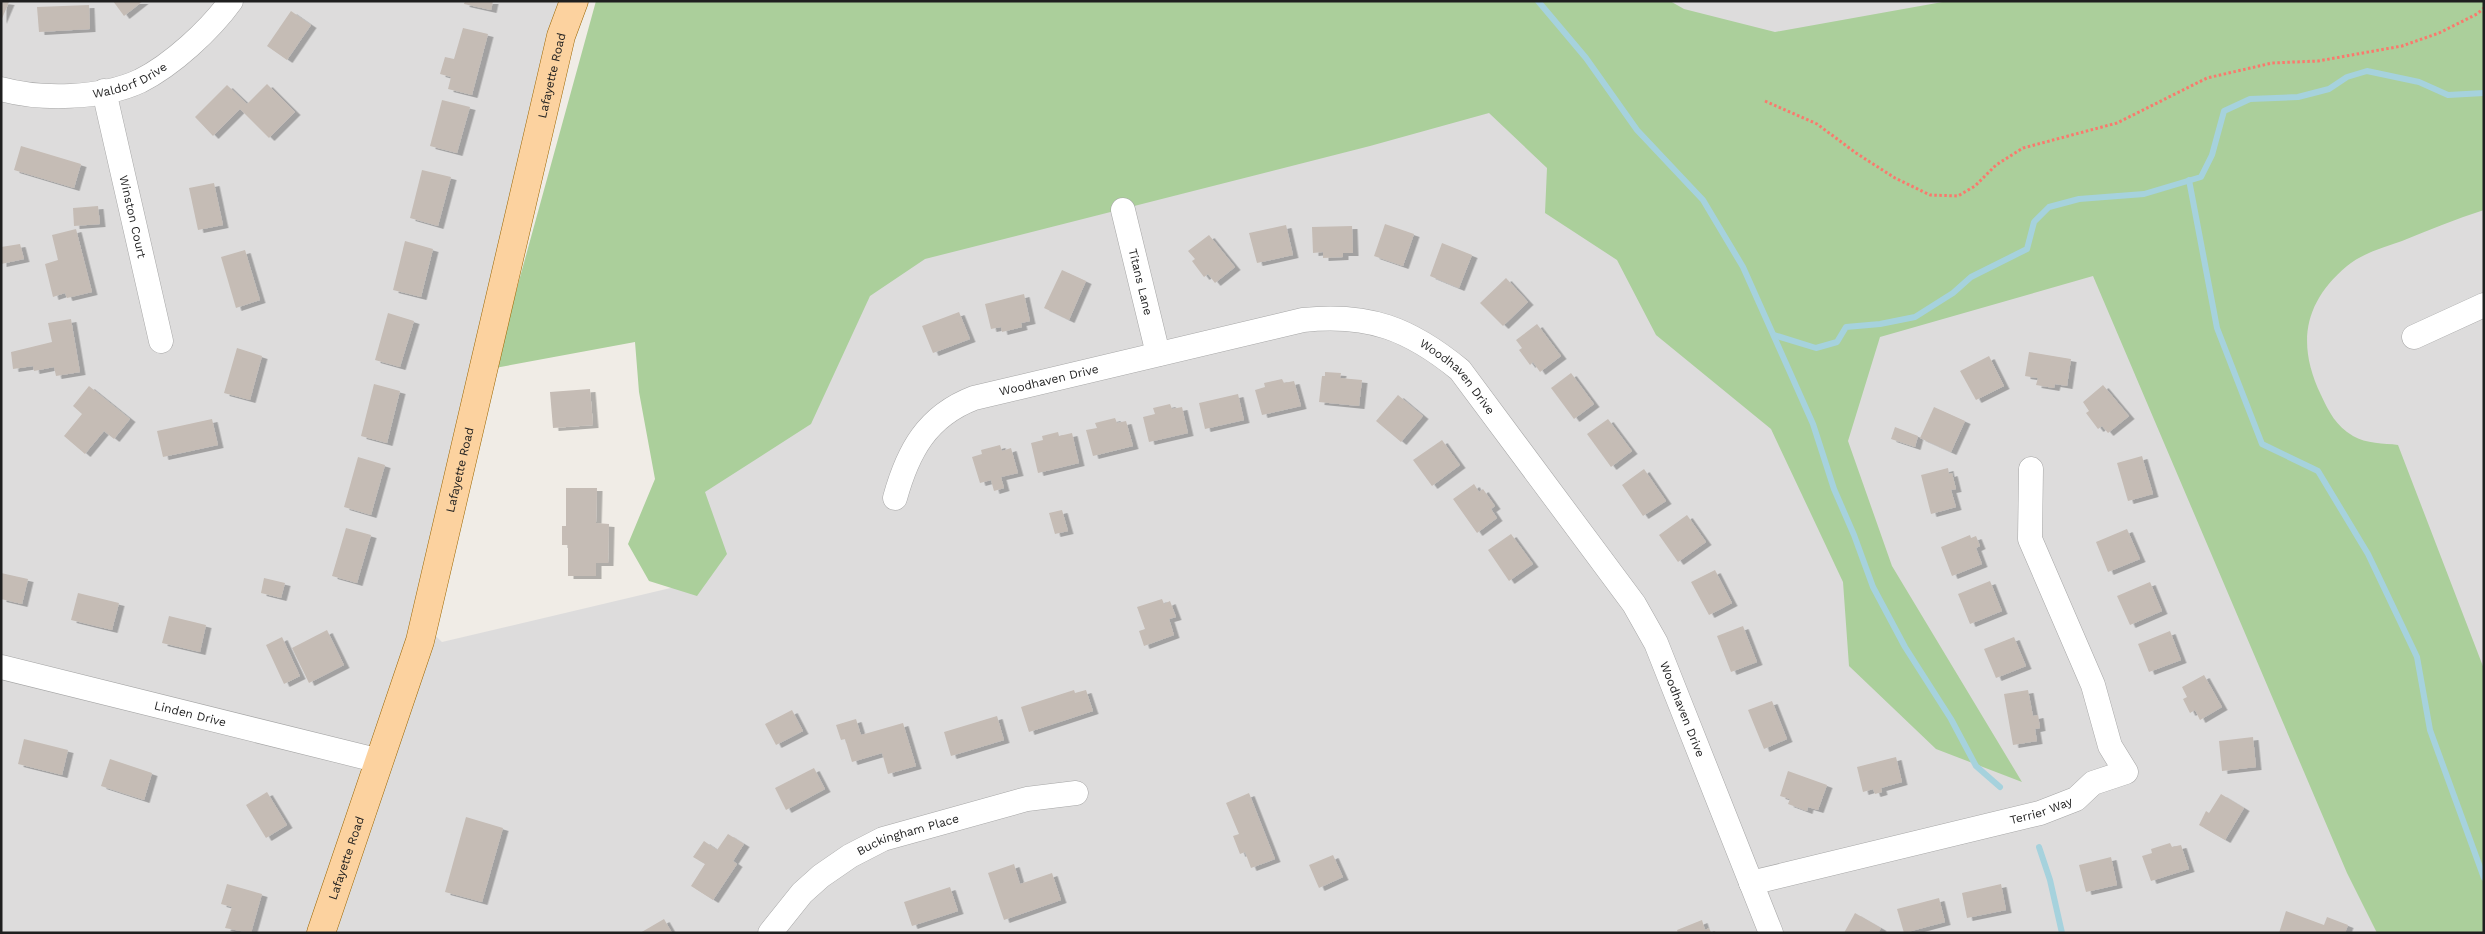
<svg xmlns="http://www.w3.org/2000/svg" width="2485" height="934" font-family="'Work Sans',sans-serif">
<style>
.residential{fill:#dddcdc}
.forest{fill:#abcf9b}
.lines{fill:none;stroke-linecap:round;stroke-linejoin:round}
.stream{stroke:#a6d2dd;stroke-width:6}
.building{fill:#c5bcb5;filter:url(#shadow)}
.minor-casing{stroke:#a6a6a6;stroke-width:25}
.major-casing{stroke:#9a6500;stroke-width:29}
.path{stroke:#fa796d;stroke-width:3;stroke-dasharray:2.5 2.5;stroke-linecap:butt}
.minor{stroke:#fff;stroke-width:24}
.major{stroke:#fcd29f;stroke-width:28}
.labels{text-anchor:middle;stroke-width:4;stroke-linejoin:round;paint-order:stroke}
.street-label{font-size:12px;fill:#1f1f1f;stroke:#fff}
</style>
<defs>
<filter id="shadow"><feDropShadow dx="5.5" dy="3" stdDeviation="0" flood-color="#0004"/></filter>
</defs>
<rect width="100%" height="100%" fill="#f0ece6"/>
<path class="residential" d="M1 1H574L423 624 442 642 679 586 740 300 1502 1H2484V933H1Z"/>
<path class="forest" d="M596 1H1670L1684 9 1775 32 1948 1H2484V210C2456 219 2429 230 2402 241 2384 247 2361 254 2347 266 2303 303 2297 345 2321 395 2329 412 2336 426 2353 436 2366 444 2384 443 2398 445L2484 669V933H2377L2347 873 2093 276 1880 337 1848 441 1892 566 2022 782 1936 749 1849 666 1843 582 1771 429 1656 335 1617 260 1545 213 1547 168 1489 113 1370 146 925 259 870 296 811 424 705 492 727 554 697 596 649 581 628 544 655 479 639 392 635 342 495 368Z"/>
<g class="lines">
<g class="stream">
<path d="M1538 1 1586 58 1637 130 1703 200 1743 267 1813 424 1834 489 1854 535 1873 587 1905 647 1951 719 1976 766 2000 787"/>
<path d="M2189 180 2217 328 2262 444 2318 471 2368 554 2417 657 2430 730 2484 878"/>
<path d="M1774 335 1816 348 1837 342 1846 327 1880 324 1915 317 1953 293 1971 277 2027 249 2034 222 2049 207 2079 199 2144 194 2201 177 2212 155 2224 111 2250 99 2298 97 2329 89 2347 77 2367 71 2419 82 2448 95 2484 93"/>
<path d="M2039 847 2050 880 2062 933"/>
</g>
</g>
<g class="building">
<path d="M1 1 9 2 1 21Z"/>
<path d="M113 1H143L124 16Z"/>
<path d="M465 1H493L491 10 464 4Z"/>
<path d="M89 5 90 29 39 32 37 7Z"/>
<path d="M291 11 311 25 287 60 267 46Z"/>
<path d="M463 28 488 34 472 95 448 89 451 77 440 74 445 57 454 59Z"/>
<path d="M267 84 295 112 269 138 240 109 213 136 195 117 227 85 247 104Z"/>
<path d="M442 100 470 107 457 153 430 146Z"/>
<path d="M21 146 81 164 74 188 14 170Z"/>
<path d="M422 170 451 177 438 226 410 218Z"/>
<path d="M214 183 223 225 198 230 189 188Z"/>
<path d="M98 206 100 224 74 226 73 208Z"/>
<path d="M1385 224 1414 234 1403 266 1374 256Z"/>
<path d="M1286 225 1293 255 1257 263 1249 233Z"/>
<path d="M1352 226 1353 253H1343V257L1323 258V252L1313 253 1312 227Z"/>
<path d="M76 229 92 292 67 298 65 293 53 297 45 264 58 260 52 235Z"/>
<path d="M1209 235 1235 267 1215 283 1208 274 1204 277 1192 261 1195 259 1188 251Z"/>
<path d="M405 241 433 249 421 297 393 290Z"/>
<path d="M1442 243 1472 255 1459 288 1430 276Z"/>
<path d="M20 244 24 259 1 264V247Z"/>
<path d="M245 250 260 300 236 308 221 257Z"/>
<path d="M1062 270 1086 281 1069 320 1044 308Z"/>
<path d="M1506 278 1528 302 1503 326 1480 303Z"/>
<path d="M1024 294 1030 321 1021 323 1022 327 1002 332 1001 327 991 329 985 304Z"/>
<path d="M959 312 970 339 933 353 922 326Z"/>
<path d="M388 313 414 321 400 367 375 360Z"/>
<path d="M71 319 80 372 56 376 54 367 34 371 33 366 13 369 11 352 52 342 48 323Z"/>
<path d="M1537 324 1561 356 1540 372 1533 362 1530 365 1519 350 1522 348 1516 340Z"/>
<path d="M237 348 262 356 250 400 224 393Z"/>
<path d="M2029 352 2071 359 2067 386 2055 384 2054 388 2036 385 2038 378 2025 376Z"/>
<path d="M1989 356 2004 386 1976 400 1960 371Z"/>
<path d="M1325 372 1341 373 1340 378 1362 380 1359 406 1319 402 1322 376H1325Z"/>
<path d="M1571 373 1594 404 1574 419 1551 388Z"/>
<path d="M1282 379 1284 383 1294 381 1301 406 1262 415 1255 390 1265 387 1264 383Z"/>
<path d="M374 384 400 391 387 443 361 436Z"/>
<path d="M2103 385 2129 416 2108 433 2102 426 2098 429 2086 413 2089 411 2083 402Z"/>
<path d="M89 386 130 419 114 439 104 431 85 454 64 436 82 414 73 406Z"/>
<path d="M590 389 593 425 553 428 550 392Z"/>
<path d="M1238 394 1244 420 1205 429 1199 403Z"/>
<path d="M1398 395 1423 416 1401 442 1376 421Z"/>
<path d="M1170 404 1172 409 1182 407 1188 433 1149 442 1143 417 1155 414 1153 408Z"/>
<path d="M1934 407 1965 421 1951 452 1920 438Z"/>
<path d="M1115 418 1117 423 1126 421 1133 446 1093 456 1086 430 1097 428 1095 423Z"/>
<path d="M212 419 218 445 163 457 157 431Z"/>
<path d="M1608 419 1632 451 1611 467 1587 434Z"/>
<path d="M1895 427 1918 436 1915 447 1891 439Z"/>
<path d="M1058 432 1059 436 1072 433 1079 463 1038 473 1031 443 1043 440 1042 436Z"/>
<path d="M1442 440 1460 465 1432 486 1413 460Z"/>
<path d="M1000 445 1002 451 1011 448 1018 473 1001 477 1004 488 994 491 991 480 980 483 972 457 982 454 981 450Z"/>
<path d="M2142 456 2153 494 2128 501 2117 463Z"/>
<path d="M358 457 385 465 371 515 344 507Z"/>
<path d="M1948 468 1949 474 1952 473 1956 489 1951 490 1956 507 1931 514 1921 475Z"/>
<path d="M1644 469 1666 501 1643 516 1622 485Z"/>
<path d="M1474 484 1479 492 1483 489 1495 506 1491 509 1497 518 1477 533 1453 499Z"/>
<path d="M566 488H597L596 523 609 524 608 563H596V576H568V545H562V526H566Z"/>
<path d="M1062 510 1068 531 1055 534 1049 513Z"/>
<path d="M1687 515 1706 542 1678 562 1659 535Z"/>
<path d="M346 528 371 535 357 583 332 576Z"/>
<path d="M2127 529 2140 559 2108 572 2096 542Z"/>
<path d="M1511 534 1533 564 1509 581 1488 550Z"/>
<path d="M1970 535 1971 538 1976 536 1980 546 1976 548 1982 564 1952 576 1941 547Z"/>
<path d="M1715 570 1732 603 1709 615 1691 582Z"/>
<path d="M1 573 28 579 22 604 1 599Z"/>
<path d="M264 578 285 583 281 598 261 593Z"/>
<path d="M1990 581 2002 611 1970 624 1958 594Z"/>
<path d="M2150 582 2162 611 2130 625 2117 596Z"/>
<path d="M78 593 119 603 112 630 71 620Z"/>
<path d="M1162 599 1164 604 1170 601 1176 617 1169 619 1174 635 1144 646 1139 631 1145 629 1137 607Z"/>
<path d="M169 616 206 625 200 652 162 643Z"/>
<path d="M1743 626 1757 662 1731 672 1717 636Z"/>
<path d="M327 630 344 665 309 683 292 648Z"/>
<path d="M2170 631 2181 660 2149 672 2138 644Z"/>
<path d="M282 637 300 676 284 684 266 645Z"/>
<path d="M2014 637 2026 666 1996 678 1984 649Z"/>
<path d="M2204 675 2222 707 2200 720 2195 710 2190 713 2183 699 2187 697 2182 687Z"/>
<path d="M1074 690 1075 693 1086 690 1093 711 1029 732 1021 707Z"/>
<path d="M2028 690 2033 716 2038 715 2040 728 2035 729 2037 741 2013 745 2004 694Z"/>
<path d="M1772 701 1787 739 1764 749 1748 710Z"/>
<path d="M792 710 803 731 776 745 765 724Z"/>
<path d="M997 716 1004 740 951 756 944 732Z"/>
<path d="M856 719 861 735 903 723 916 766 888 774 882 753 852 762 845 739 841 740 836 725Z"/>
<path d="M2253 737 2256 767 2222 771 2219 741Z"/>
<path d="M24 739 68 750 62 775 18 764Z"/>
<path d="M1896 757 1902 782 1881 788 1882 792 1875 794 1873 789 1863 792 1857 767Z"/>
<path d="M110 759 152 773 144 800 101 786Z"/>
<path d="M814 768 825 789 786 810 775 788Z"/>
<path d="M1788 771 1827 785 1818 810 1808 807 1807 811 1788 804 1790 799 1780 796Z"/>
<path d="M267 792 287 825 266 838 246 805Z"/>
<path d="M1249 793 1275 859 1251 868 1245 852 1240 854 1233 836 1239 834 1226 803Z"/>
<path d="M2221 794 2244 808 2225 840 2199 825 2206 811 2209 813Z"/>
<path d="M466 817 503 828 482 902 445 892Z"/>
<path d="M728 834 744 844 733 861 737 864 713 900 691 886 705 864 693 857 704 841 717 850Z"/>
<path d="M2170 843 2172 847 2181 845 2189 869 2151 881 2142 856 2152 853 2151 849Z"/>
<path d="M1333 855 1343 877 1319 888 1309 865Z"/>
<path d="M2111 857 2117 885 2086 892 2079 865Z"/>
<path d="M1014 864 1020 884 1052 873 1061 900 1004 920 988 873Z"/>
<path d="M227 884 262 894 251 933 225 928 232 907 221 904Z"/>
<path d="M2001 884 2006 910 1967 918 1962 893Z"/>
<path d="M950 887 958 911 912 926 904 902Z"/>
<path d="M1939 898 1945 922 1904 933 1897 909Z"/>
<path d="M2286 911 2324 925 2327 917 2348 925 2345 933H2279Z"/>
<path d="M1855 913 1881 928 1878 933H1844Z"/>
<path d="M664 919 672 933H640Z"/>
<path d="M1702 920 1705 930 1709 928 1711 933H1678L1677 930Z"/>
</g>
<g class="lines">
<defs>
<g id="minor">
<path id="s1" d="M1 89C41 100 101 99 140 81 172 65 210 30 231 1"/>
<path id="s2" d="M104 91 161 341"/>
<path id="s3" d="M1123 210 1158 354"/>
<path d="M2414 337 2484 305"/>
<path id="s4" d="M895 498C908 451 927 416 974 398L1303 320C1369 313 1410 329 1460 370L1634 604 1656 643 1771 933"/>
<path id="s5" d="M1 667 380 761"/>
<path id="s6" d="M1751 883 2040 813 2076 799 2093 783 2126 772 2110 746 2093 685 2030 539 2031 469"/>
<path id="s7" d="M770 933 802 893 821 876 850 856 883 839 1027 799 1076 793"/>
</g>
<g id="major">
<path id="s8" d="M321 933 420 641 561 36 574 1"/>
</g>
</defs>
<use href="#minor" class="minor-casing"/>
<use href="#major" class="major-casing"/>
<path class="path" d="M1765 101 1817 124 1856 153 1895 178 1930 195 1958 196 1975 186 1996 165 2023 148 2117 123 2207 78 2272 63 2318 61 2402 46 2439 33 2477 14 2484 8"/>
<use href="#minor" class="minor"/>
<use href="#major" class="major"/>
</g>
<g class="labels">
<g class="street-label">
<text dy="4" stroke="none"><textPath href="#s8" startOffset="889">Lafayette Road</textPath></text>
<text dy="4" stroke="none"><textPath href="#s1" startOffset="132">Waldorf Drive</textPath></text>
<text dy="4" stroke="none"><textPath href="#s2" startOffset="129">Winston Court</textPath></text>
<text dy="4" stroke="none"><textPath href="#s3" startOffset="74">Titans Lane</textPath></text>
<text dy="4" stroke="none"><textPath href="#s4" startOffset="644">Woodhaven Drive</textPath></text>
<text dy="4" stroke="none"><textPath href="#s4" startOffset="210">Woodhaven Drive</textPath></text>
<text dy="4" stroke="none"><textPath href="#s8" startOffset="484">Lafayette Road</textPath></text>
<text dy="4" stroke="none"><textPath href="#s4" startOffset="1049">Woodhaven Drive</textPath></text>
<text dy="4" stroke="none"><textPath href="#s5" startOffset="195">Linden Drive</textPath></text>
<text dy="4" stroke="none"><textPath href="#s6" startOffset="299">Terrier Way</textPath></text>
<text dy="4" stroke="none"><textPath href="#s7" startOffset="174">Buckingham Place</textPath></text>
<text dy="4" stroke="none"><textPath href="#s8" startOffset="79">Lafayette Road</textPath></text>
</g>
</g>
<rect width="2485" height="934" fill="none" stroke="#1f1f1f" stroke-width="5"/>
</svg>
